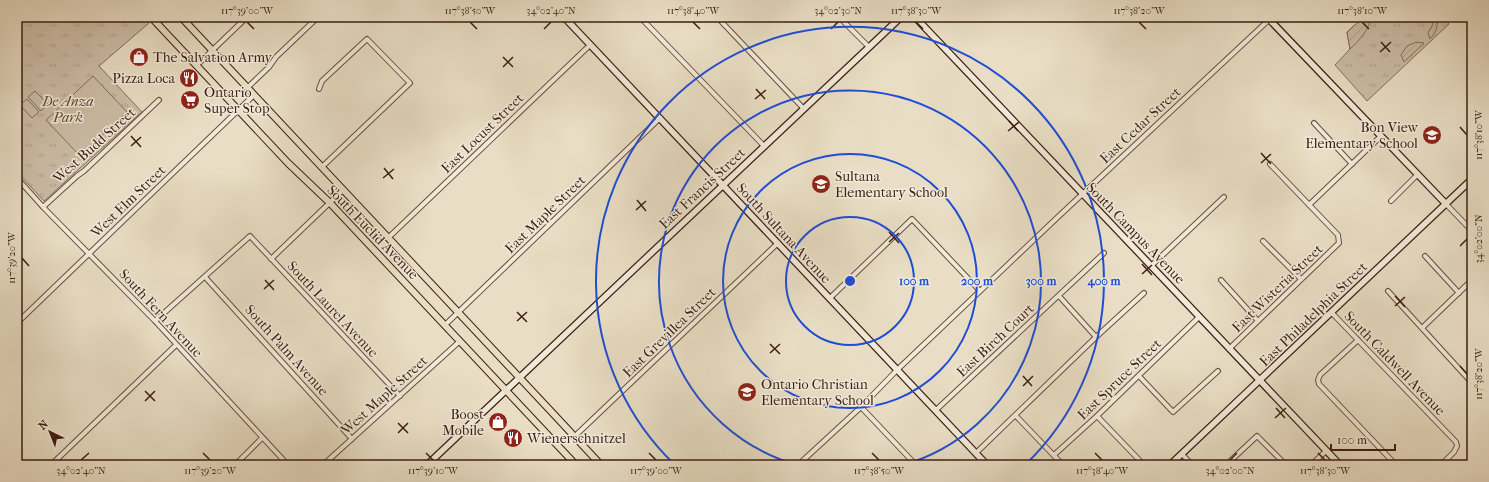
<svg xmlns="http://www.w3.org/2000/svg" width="1489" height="482" font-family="'IM FELL French Canon',serif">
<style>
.grass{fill:url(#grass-tufts);stroke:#846e5d}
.garden{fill:url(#garden-furrows);stroke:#846e5d}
.pitch{fill:#ccbda7;stroke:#846e5d}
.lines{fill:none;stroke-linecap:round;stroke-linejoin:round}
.street-casing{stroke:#674e40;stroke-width:6}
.secondary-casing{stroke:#3c1e13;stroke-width:8}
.primary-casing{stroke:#3c1e13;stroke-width:8}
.street{stroke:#f1ead9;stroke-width:4}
.secondary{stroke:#f1ead9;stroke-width:5.5}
.primary{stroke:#e9dec5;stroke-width:6}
.ticks{fill:none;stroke:#3c1e13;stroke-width:1.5}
.ring{fill:none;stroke:#1d4ed8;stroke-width:2}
.labels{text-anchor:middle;stroke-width:3;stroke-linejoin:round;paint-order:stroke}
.poi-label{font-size:14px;fill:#3c1e13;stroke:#f1ead9;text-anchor:start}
.park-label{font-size:14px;font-style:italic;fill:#604638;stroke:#f1ead9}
.street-label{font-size:14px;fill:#3c1e13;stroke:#f1ead9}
.centre{fill:#1d4ed8;stroke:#f1ead9;stroke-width:2}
.ring-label{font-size:12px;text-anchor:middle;font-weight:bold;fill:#1d4ed8;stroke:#f1ead9;stroke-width:3;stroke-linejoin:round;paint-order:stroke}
.neatline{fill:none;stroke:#3c1e13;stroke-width:1.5}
.ticks-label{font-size:10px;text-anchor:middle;fill:#3c1e13}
</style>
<defs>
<pattern id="grass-tufts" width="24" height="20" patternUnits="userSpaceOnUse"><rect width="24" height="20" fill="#ccbda7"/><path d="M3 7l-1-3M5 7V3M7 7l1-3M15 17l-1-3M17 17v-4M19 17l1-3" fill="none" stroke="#b0a28f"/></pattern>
<pattern id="garden-furrows" width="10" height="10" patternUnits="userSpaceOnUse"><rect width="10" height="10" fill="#ccbda7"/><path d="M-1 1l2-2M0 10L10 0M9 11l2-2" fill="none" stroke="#b0a28f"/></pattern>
</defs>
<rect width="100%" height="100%" fill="#e9dec5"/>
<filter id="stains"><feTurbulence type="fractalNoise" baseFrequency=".005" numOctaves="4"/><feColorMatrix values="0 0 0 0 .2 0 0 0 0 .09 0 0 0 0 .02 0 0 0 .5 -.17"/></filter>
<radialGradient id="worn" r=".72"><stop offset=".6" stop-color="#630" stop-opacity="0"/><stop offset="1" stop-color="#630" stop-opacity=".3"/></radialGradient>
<g class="grass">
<path d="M17 17H144L149 23 99 66 142 112 44 201 17 172Z"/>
<path d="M1364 17H1442L1449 24 1367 101 1335 65 1350 49 1347 32Z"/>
</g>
<g class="garden">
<path d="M1364 17H1370C1371 28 1358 42 1350 49L1347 32Z"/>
<path d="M1429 17H1437C1438 27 1436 32 1430 39L1428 33 1433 24Z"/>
<path d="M1416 42 1424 43 1404 62 1401 55 1407 46Z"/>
</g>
<g class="pitch">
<path d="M93 76 127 112 80 156 46 120Z"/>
<path d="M35 91 48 104 41 111 28 97Z"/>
<path d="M27 99 39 112 32 118 20 105Z"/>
</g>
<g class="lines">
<defs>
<g id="street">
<path d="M640 17 764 146"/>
<path d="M717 17 804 109"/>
<path d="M839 17 869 47"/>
<path d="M197 65 247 17"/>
<path d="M247 88 269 67 276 57 318 17"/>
<path d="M319 89 322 81 367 39 410 83 322 167"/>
<path d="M1314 123 1352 164"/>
<path d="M17 178 43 207 155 321 288 465"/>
<path d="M1391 201 1417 175"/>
<path d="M1446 204 1472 231"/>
<path d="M1309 205 1381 136"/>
<path d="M43 207 77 176 84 171 159 100"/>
<path d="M388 238 590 45"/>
<path d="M1263 241 1301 279"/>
<path d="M1425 256 1459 293"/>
<path d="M271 259 343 190"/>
<path d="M1151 266 1224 197"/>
<path d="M205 277 352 439"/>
<path d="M1221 280 1258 321"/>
<path d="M1388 291 1472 383"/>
<path d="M1059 296 1096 337"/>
<path d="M830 298 912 219 980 291"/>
<path d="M1332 313 1456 442 1457 446 1454 452 1441 465"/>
<path d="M155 321 250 236 400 396"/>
<path d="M17 323 254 95"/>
<path d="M445 325 660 118"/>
<path d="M1422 328 1472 280"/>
<path d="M1358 340 1320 375 1318 380 1319 384 1396 465"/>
<path d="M1229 349 1339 243 1338 235 1270 164"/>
<path d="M1139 376 1173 412 1218 371"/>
<path d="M861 407 916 465"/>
<path d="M936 410 1104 253"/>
<path d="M1016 416 1063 465"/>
<path d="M1097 416 1144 465"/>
<path d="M575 436 778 243"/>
<path d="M976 453 1096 337 1144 293"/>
<path d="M1182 454 1192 465"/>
<path d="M1054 455 1097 416 1199 317"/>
<path d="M51 465 176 345"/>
<path d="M235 465 262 438"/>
<path d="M323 465 460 341"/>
<path d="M798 465 861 407 897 370 1060 215 1272 17"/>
<path d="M1226 465 1257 436 1286 465"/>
<path d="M1311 465 1326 451"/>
</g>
<g id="secondary">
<path d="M564 17 987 465"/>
<path d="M915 17 1340 465"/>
<path d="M1267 17 1446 204"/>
<path d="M427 465 901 17"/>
<path d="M1170 465 1472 179"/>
</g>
<g id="primary">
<path d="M151 17 288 163 330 203 576 465"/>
<path d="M181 17C321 167 462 315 601 465"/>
</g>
</defs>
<use href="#street" class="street-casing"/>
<use href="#secondary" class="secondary-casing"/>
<use href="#primary" class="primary-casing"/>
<use href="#street" class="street"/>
<use href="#secondary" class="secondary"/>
<use href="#primary" class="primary"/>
</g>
<path class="ticks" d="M247 22 254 29M470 22 477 29M693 22 700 29M916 22 923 29M1139 22 1146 29M1362 22 1369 29M544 29 551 22M831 29 838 22M1381 42 1390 52M1380 52 1391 42M503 57 513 67M503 67 513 57M756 89 765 99M755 99 766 90M1009 121 1018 131M1460 127 1467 135M1008 131 1019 122M131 136 141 147M131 146 141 137M1261 153 1271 164M1261 163 1271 154M384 168 393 179M383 178 394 169M637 200 646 211M636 210 646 201M889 232 899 243M889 242 899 233M1460 246 1467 239M22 258 29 266M1142 264 1152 275M1142 274 1152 265M265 280 274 290M264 289 274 280M1395 296 1405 307M1395 306 1405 297M517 312 527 322M517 321 527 312M770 344 780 354M770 353 780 344M1460 366 1467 374M1023 376 1032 386M1023 386 1033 376M145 391 155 401M145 401 155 391M1276 408 1285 418M1275 418 1286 408M398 423 408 433M398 433 408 423M203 453 210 460M426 453 433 460M649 453 656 460M872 453 879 460M1095 453 1102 460M1318 453 1325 460M81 460 89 453M1230 460 1237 453"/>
<g class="ring">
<circle cx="850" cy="281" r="64"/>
<circle cx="850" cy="281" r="127"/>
<path d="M797 465A191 191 0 1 1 903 465"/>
<path d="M674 464A254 254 0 1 1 1026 464"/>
</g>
<defs>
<symbol id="shop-disc" viewBox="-11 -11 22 22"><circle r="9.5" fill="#8f2418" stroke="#f1ead9"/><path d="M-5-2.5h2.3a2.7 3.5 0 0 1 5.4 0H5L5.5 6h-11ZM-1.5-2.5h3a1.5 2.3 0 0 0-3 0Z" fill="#fff"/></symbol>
<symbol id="restaurant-disc" viewBox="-11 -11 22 22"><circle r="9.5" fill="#8f2418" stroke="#f1ead9"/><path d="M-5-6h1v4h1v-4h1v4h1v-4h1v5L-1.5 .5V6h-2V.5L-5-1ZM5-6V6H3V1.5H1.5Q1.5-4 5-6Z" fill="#fff"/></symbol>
<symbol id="supermarket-disc" viewBox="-11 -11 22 22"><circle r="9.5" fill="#8f2418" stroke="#f1ead9"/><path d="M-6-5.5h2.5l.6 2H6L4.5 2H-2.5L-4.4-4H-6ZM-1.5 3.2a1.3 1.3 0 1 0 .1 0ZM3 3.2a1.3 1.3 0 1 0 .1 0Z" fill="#fff"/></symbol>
<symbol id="school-disc" viewBox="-11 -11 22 22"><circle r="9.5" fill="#8f2418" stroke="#f1ead9"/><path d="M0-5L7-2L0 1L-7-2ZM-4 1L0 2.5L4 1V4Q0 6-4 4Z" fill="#fff"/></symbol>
</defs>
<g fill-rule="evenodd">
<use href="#shop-disc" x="128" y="46" width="22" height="22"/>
<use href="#restaurant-disc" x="178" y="67" width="22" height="22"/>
<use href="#supermarket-disc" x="179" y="89" width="22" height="22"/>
<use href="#school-disc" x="1421" y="124" width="22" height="22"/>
<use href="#school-disc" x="810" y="173" width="22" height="22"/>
<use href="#school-disc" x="736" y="381" width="22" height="22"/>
<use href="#shop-disc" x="487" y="411" width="22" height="22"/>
<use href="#restaurant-disc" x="502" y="427" width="22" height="22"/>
</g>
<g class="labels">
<g class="poi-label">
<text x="153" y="62">The Salvation Army</text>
<text x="175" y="83" text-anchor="end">Pizza Loca</text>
<text x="204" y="97">Ontario<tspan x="204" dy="16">Super Stop</tspan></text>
<text x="1418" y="132" text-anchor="end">Bon View<tspan x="1418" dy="16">Elementary School</tspan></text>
<text x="835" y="181">Sultana<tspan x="835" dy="16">Elementary School</tspan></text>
<text x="761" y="389">Ontario Christian<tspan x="761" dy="16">Elementary School</tspan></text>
<text x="484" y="419" text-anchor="end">Boost<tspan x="484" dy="16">Mobile</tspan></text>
<text x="527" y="443">Wienerschnitzel</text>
</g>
<g class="park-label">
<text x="68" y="106">De Anza<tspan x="68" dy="16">Park</tspan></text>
</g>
<g class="street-label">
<text transform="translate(1140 125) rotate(-43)" y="5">East Cedar Street</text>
<text transform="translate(482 133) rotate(-44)" y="5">East Locust Street</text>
<text transform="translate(94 145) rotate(-42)" y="5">West Budd Street</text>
<text transform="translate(702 188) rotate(-43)" y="5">East Francis Street</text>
<text transform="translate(128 201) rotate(-44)" y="5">West Elm Street</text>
<text transform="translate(545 214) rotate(-44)" y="5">East Maple Street</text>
<text transform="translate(373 232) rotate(46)" y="5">South Euclid Avenue</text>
<text transform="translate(784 233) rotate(47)" y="5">South Sultana Avenue</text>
<text transform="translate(1136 233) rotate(46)" y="5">South Campus Avenue</text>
<text transform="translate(1277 288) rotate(-44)" y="5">East Wisteria Street</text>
<text transform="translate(333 309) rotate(47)" y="5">South Laurel Avenue</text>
<text transform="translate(161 313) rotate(47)" y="5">South Fern Avenue</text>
<text transform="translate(1313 314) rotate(-44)" y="5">East Philadelphia Street</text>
<text transform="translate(669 332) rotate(-44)" y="5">East Grevillea Street</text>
<text transform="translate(995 340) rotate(-43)" y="5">East Birch Court</text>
<text transform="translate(287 350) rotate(48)" y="5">South Palm Avenue</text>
<text transform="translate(1395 363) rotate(46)" y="5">South Caldwell Avenue</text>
<text transform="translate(1119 379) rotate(-44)" y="5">East Spruce Street</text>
<text transform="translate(384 395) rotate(-42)" y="5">West Maple Street</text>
</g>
</g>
<circle cx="850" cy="281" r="6" class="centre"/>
<g class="ring-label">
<text x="914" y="285">100 m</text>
<text x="977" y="285">200 m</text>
<text x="1041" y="285">300 m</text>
<text x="1104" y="285">400 m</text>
</g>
<rect width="1489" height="482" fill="none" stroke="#e9dec5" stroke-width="44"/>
<g transform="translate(50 432) rotate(317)" stroke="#f1ead9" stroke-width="3" paint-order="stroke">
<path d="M0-3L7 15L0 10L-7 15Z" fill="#3c1e13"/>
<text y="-6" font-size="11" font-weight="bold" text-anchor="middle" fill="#3c1e13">N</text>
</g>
<path d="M1331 444v6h64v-6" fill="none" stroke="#3c1e13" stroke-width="2"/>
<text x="1337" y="444" font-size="12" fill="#3c1e13" stroke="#f1ead9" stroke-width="3" paint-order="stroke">100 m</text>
<rect x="22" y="22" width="1445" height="438" class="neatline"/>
<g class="ticks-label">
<text x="247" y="14">117°39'00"W</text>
<text x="470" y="14">117°38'50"W</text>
<text x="551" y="14">34°02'40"N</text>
<text x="693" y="14">117°38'40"W</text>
<text x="838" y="14">34°02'30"N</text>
<text x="916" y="14">117°38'30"W</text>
<text x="1139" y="14">117°38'20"W</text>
<text x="1362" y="14">117°38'10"W</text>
<text transform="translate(1478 135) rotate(-90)" y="4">117°38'10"W</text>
<text transform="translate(1478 239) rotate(-90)" y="4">34°02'00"N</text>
<text transform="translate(11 258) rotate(-90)" y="4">117°39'20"W</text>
<text transform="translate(1478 374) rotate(-90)" y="4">117°38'20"W</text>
<text x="81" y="474">34°02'40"N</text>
<text x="210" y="474">117°39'20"W</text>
<text x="433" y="474">117°39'10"W</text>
<text x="656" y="474">117°39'00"W</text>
<text x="879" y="474">117°38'50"W</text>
<text x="1102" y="474">117°38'40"W</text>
<text x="1230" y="474">34°02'00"N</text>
<text x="1325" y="474">117°38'30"W</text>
</g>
<rect width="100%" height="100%" filter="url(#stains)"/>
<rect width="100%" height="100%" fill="url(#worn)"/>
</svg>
